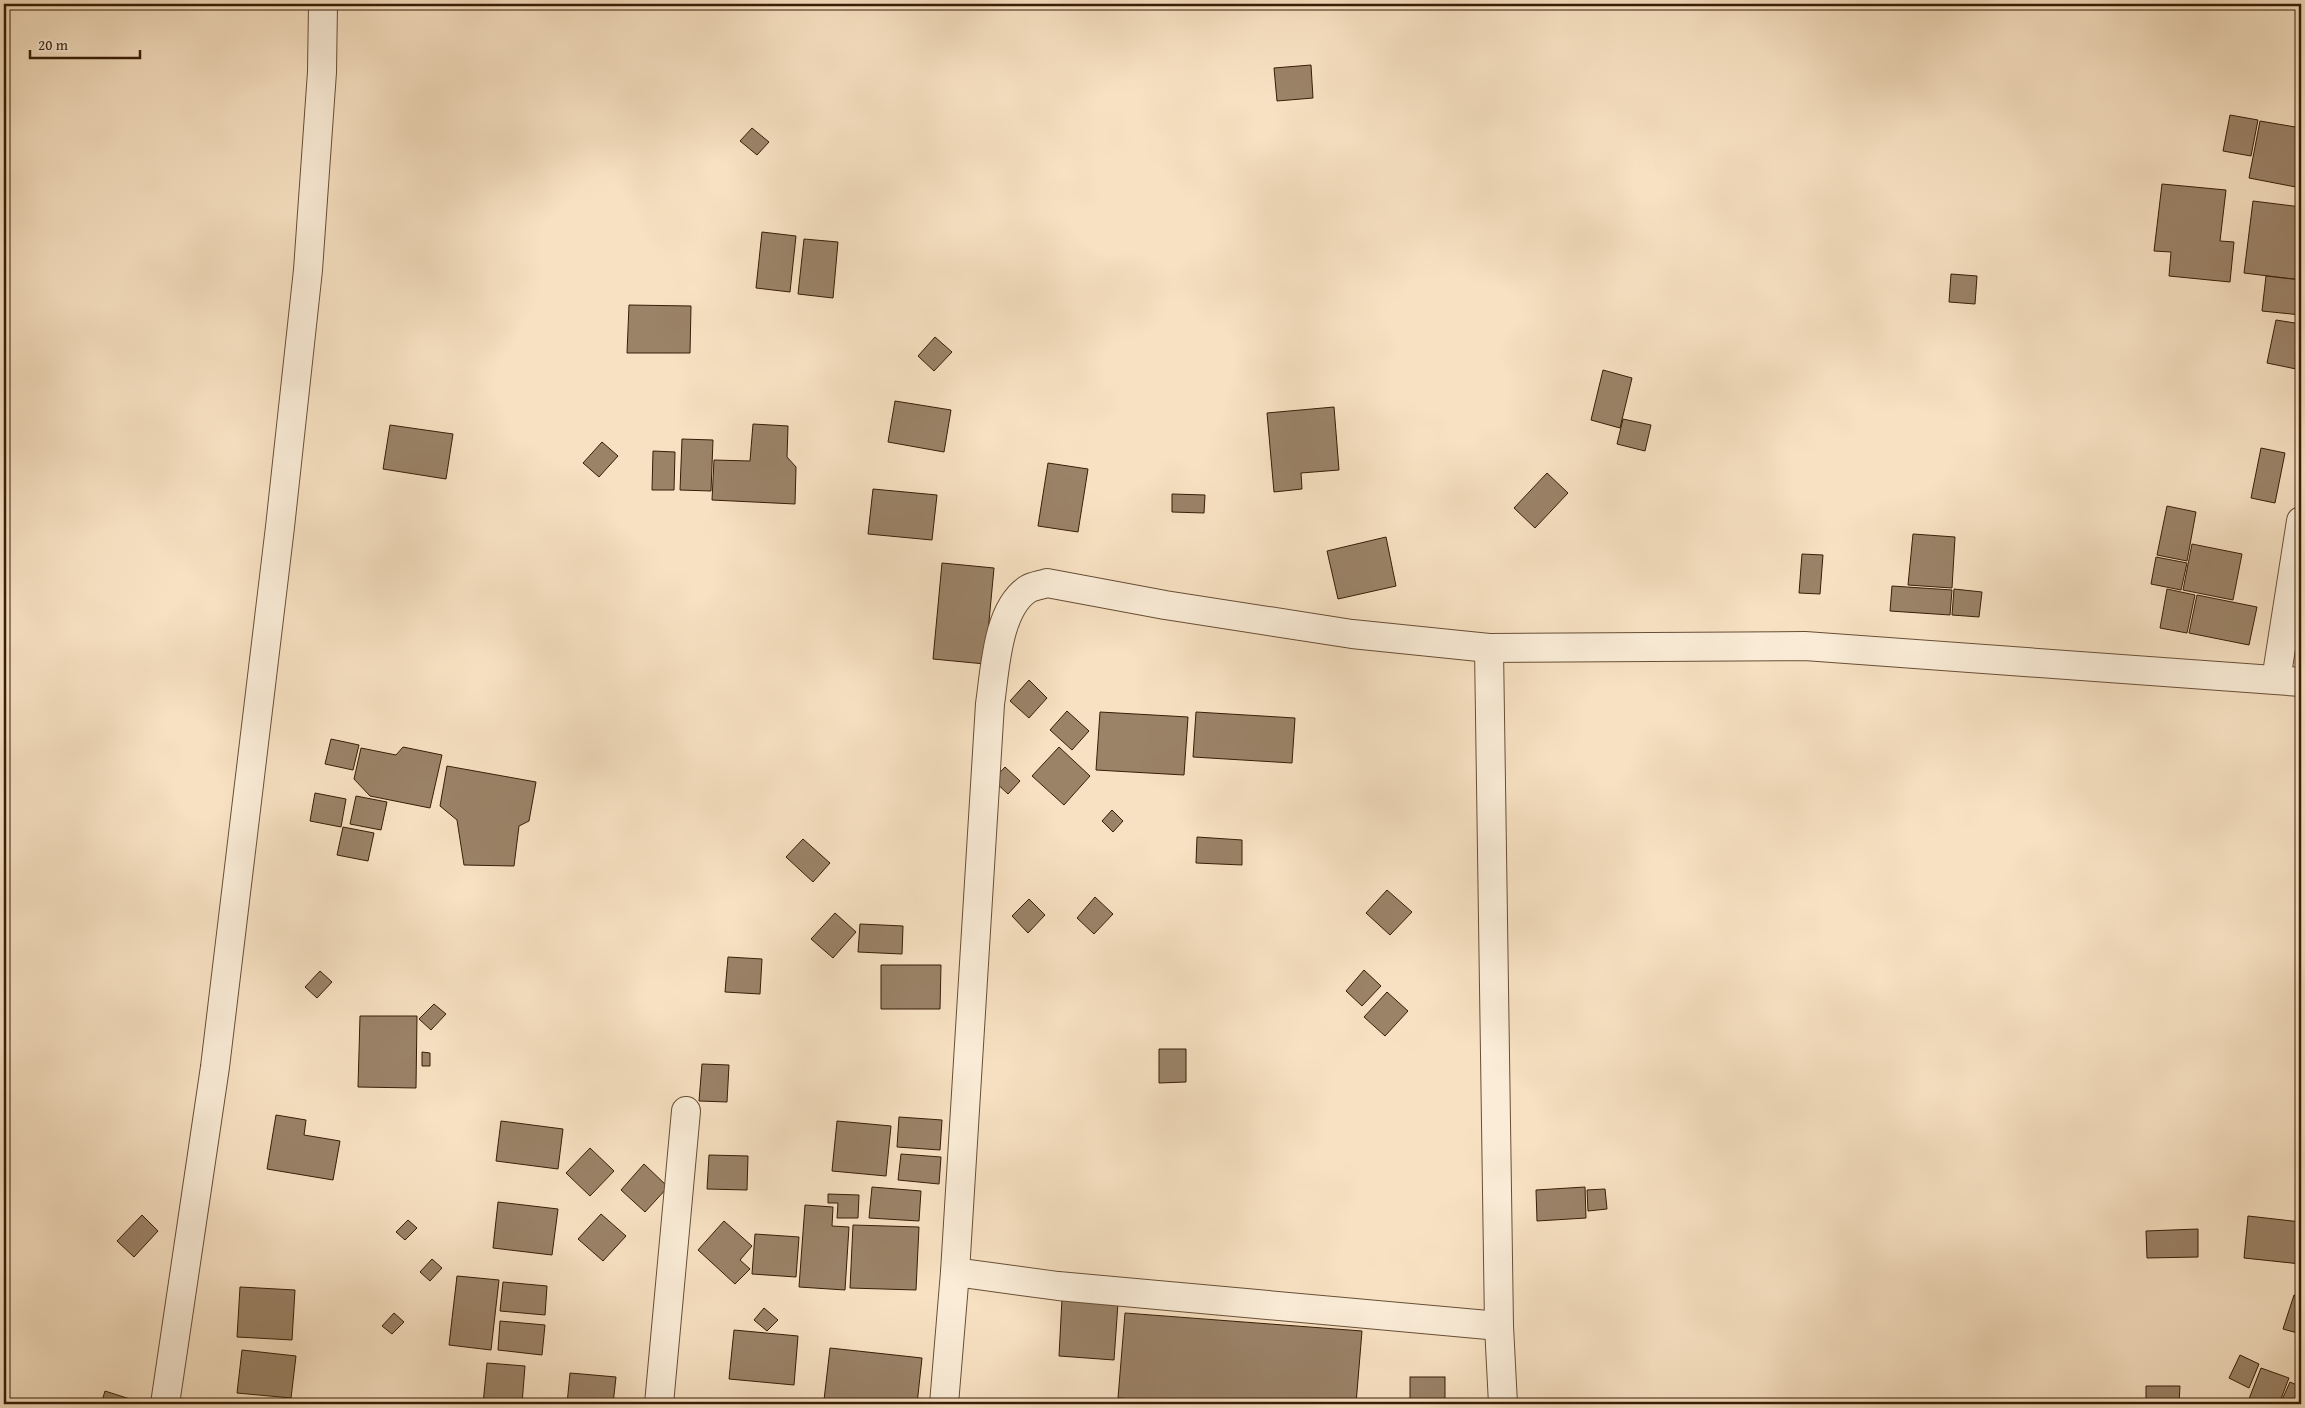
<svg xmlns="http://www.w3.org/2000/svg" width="2305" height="1408" font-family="'Gentium Book Plus',serif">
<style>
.building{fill:#9b8368;stroke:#381d06}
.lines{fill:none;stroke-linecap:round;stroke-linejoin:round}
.minor-casing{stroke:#684e35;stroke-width:30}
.minor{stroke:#faecd7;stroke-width:28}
</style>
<rect width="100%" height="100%" fill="#f7e1c2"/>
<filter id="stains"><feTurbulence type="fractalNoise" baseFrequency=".004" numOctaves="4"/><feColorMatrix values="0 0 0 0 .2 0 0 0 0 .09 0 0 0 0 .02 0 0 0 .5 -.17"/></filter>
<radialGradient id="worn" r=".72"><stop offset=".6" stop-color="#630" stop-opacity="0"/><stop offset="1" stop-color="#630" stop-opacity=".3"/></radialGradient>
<g class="building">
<path d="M1311 65 1313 98 1277 101 1274 68Z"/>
<path d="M2230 115 2258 120 2251 156 2223 151Z"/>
<path d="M2260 121 2301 128V188L2249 178Z"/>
<path d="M752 128 769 142 757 155 740 141Z"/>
<path d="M2162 184 2226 190 2220 241 2234 242 2230 282 2169 276 2171 252 2154 251Z"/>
<path d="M2253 201 2301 207V280L2244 273Z"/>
<path d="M762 232 796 236 790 292 756 288Z"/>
<path d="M804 239 838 242 833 298 798 294Z"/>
<path d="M1951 274 1977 276 1975 304 1949 302Z"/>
<path d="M2266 276 2301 280V315L2262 311Z"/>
<path d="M629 305 691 306 690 353H627Z"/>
<path d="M2276 320 2301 324V370L2267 363Z"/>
<path d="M935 337 952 352 934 371 918 356Z"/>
<path d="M1603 370 1632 378 1620 428 1591 420Z"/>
<path d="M895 401 951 410 944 452 888 442Z"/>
<path d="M1334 407 1339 470 1301 473 1302 489 1274 492 1267 413Z"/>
<path d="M1623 419 1651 425 1645 451 1617 444Z"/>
<path d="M753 424 788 426 787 457 796 467 795 504 712 500 714 460 750 461Z"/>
<path d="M390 425 453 434 446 479 383 469Z"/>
<path d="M682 439 713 440 711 491 680 490Z"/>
<path d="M602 442 618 456 599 477 583 463Z"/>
<path d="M2261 448 2285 453 2275 503 2251 498Z"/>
<path d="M653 451 675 452 674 490H652Z"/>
<path d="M1048 463 1088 469 1078 532 1038 526Z"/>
<path d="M1547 473 1568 493 1535 528 1514 508Z"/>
<path d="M873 489 937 495 932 540 868 534Z"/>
<path d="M1172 494 1205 495 1204 513 1172 512Z"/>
<path d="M2167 506 2196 512 2187 561 2157 555Z"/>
<path d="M1913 534 1955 537 1952 588 1908 585Z"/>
<path d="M1386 537 1396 586 1338 599 1327 551Z"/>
<path d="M2192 544 2242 554 2233 600 2183 590Z"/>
<path d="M1802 554 1823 555 1820 594 1799 593Z"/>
<path d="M2156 557 2187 563 2181 590 2151 584Z"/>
<path d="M942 563 994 568 985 664 933 659Z"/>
<path d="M1892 586 1952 590 1950 615 1890 611Z"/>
<path d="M1954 589 1982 592 1979 617 1952 615Z"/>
<path d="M2167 589 2195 595 2187 633 2160 628Z"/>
<path d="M2197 595 2257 607 2249 645 2189 633Z"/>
<path d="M1029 680 1047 698 1029 718 1010 701Z"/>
<path d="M1067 711 1089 731 1072 750 1050 730Z"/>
<path d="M1100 712 1188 717 1184 775 1096 770Z"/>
<path d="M1196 712 1295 718 1292 763 1193 757Z"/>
<path d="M331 739 359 745 353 770 325 764Z"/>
<path d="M403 747 442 755 430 808 370 796 354 779 361 748 396 755Z"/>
<path d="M1059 747 1090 776 1064 805 1032 776Z"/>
<path d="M447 766 536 782 529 821 519 826 514 866 464 865 457 820 440 806Z"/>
<path d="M1005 767 1020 781 1008 794 993 780Z"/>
<path d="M315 793 346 799 341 827 310 821Z"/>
<path d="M356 796 387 802 381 830 350 824Z"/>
<path d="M1112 810 1123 821 1113 832 1102 821Z"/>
<path d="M343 827 374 833 368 861 337 855Z"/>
<path d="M1197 837 1242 840V865L1196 863Z"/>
<path d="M803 839 830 863 813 882 786 857Z"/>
<path d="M1387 890 1412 912 1390 935 1366 913Z"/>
<path d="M1095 897 1113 914 1094 934 1077 918Z"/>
<path d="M1029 899 1045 915 1028 933 1012 916Z"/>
<path d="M835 913 856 932 833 958 811 939Z"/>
<path d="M860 924 903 926 902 954 858 952Z"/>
<path d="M728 957 762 959 760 994 725 992Z"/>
<path d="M881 965H941L940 1009H881Z"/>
<path d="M1364 970 1381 986 1362 1006 1346 991Z"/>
<path d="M320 971 332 982 317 998 305 987Z"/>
<path d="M1387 992 1408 1011 1385 1036 1364 1017Z"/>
<path d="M434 1004 446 1014 431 1030 419 1019Z"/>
<path d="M360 1016H417L416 1088 358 1087Z"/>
<path d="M1159 1049H1186V1082L1159 1083Z"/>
<path d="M422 1052 430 1053V1066H422Z"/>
<path d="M702 1064 729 1065 727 1102 699 1101Z"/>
<path d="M276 1115 306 1120 304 1135 340 1141 333 1180 267 1169Z"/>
<path d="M899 1117 942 1120 940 1150 897 1147Z"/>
<path d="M501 1121 563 1129 558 1169 496 1161Z"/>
<path d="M837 1121 891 1126 886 1176 832 1171Z"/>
<path d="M590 1148 614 1171 590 1196 566 1173Z"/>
<path d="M901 1154 941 1157 939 1184 898 1180Z"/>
<path d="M709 1155 748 1156 747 1190 707 1189Z"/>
<path d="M644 1164 668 1187 645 1212 621 1190Z"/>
<path d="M872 1187 921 1191 919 1221 869 1218Z"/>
<path d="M1585 1187 1586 1218 1537 1221 1536 1190Z"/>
<path d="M1605 1189 1607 1209 1588 1211 1587 1190Z"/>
<path d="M828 1194 859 1195 858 1218H837L838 1203H828Z"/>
<path d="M498 1202 558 1209 552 1255 493 1248Z"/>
<path d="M805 1205 833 1207 832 1226 849 1227 845 1290 799 1287Z"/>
<path d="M601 1214 626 1236 603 1261 578 1239Z"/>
<path d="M142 1215 158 1231 134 1257 117 1241Z"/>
<path d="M2248 1216 2301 1222V1264L2244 1258Z"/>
<path d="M408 1220 417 1228 405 1240 396 1232Z"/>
<path d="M724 1221 752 1246 740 1260 750 1269 735 1284 698 1250Z"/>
<path d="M853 1225 919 1227 916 1290 850 1288Z"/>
<path d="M2198 1229V1257L2147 1258 2146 1231Z"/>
<path d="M755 1234 799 1237 796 1277 752 1274Z"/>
<path d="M432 1259 442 1268 430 1281 420 1272Z"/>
<path d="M457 1276 499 1280 491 1350 449 1345Z"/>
<path d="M503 1282 547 1286 545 1315 500 1311Z"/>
<path d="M240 1287 295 1290 292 1340 237 1337Z"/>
<path d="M2294 1295 2301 1297V1334L2283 1329Z"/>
<path d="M1062 1299 1118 1303 1114 1360 1059 1356Z"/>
<path d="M764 1308 778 1320 767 1331 754 1320Z"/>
<path d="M394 1313 404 1322 392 1334 382 1326Z"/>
<path d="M1125 1313 1362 1331 1356 1404H1200L1118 1398Z"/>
<path d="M500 1321 545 1325 542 1355 498 1350Z"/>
<path d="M734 1330 798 1336 794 1385 729 1379Z"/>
<path d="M830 1348 922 1358 917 1404H865L824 1400Z"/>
<path d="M242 1350 296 1356 291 1398 237 1393Z"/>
<path d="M2240 1355 2259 1364 2249 1388 2229 1378Z"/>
<path d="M487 1363 525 1366 522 1404H483Z"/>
<path d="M2261 1368 2289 1378 2279 1404H2247Z"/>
<path d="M570 1373 616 1377 613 1404H567Z"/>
<rect x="1410" y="1377" width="35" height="27"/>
<path d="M2290 1382 2301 1387V1395L2297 1404 2281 1402Z"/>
<path d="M2146 1386H2180L2179 1404H2146Z"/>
<path d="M105 1391 130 1399 128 1404H101Z"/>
</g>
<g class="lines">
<defs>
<g id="minor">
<path d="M1489 648 1499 1326 1503 1404"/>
<path d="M2276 680 2301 521"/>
<path d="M955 1272 1058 1286 1499 1326"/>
<path d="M165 1404 215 1067 280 527 308 270 322 72 323 4"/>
<path d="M659 1404 686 1111"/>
<path d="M944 1404 955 1272 990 704C995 671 997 609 1028 589 1033 586 1041 585 1047 583L1165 605 1352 634 1489 648 1805 646 2301 682"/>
</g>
</defs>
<use href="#minor" class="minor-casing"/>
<use href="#minor" class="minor"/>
</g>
<rect width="2305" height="1408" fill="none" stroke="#f7e1c2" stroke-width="20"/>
<rect x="5" y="5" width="2295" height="1398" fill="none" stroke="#381d06" stroke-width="2.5"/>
<rect x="10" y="10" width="2285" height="1388" fill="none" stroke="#381d06"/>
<path d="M30 50v8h110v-8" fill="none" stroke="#381d06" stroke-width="2.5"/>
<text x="38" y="50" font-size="15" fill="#381d06" stroke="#faecd7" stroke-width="4" paint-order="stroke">20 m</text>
<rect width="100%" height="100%" filter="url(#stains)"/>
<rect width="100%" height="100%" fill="url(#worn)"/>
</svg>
